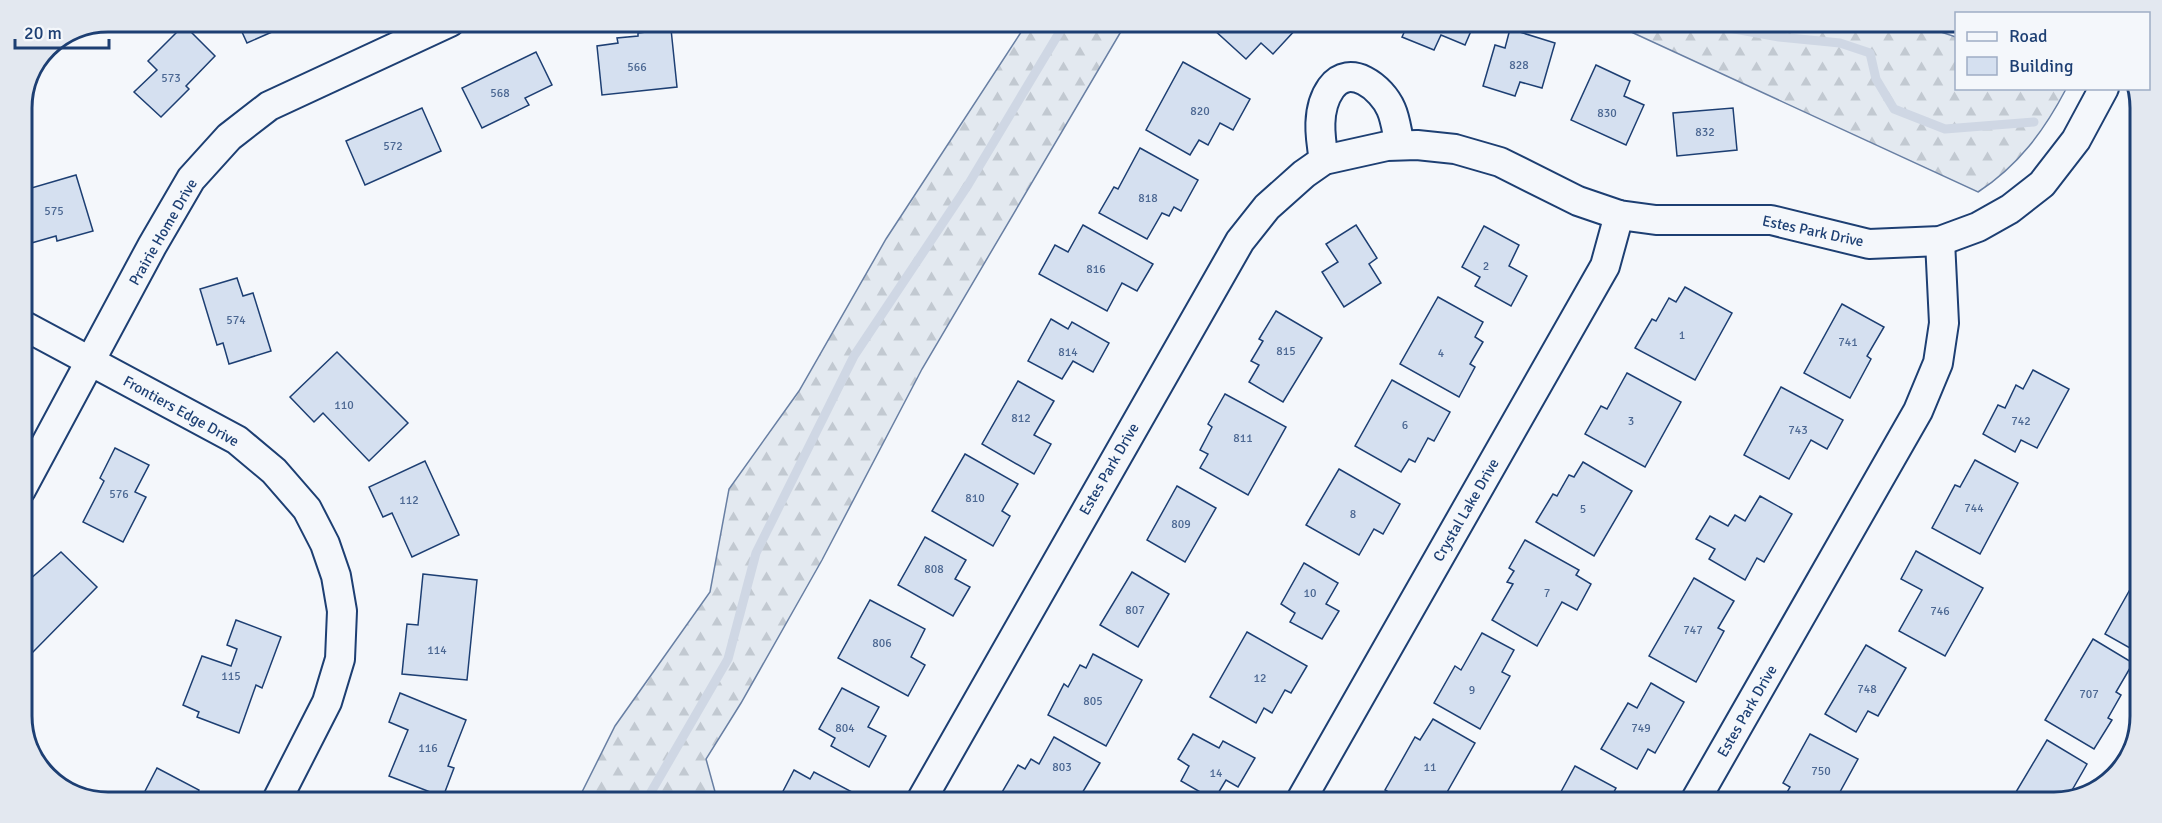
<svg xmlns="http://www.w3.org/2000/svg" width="2162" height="823" font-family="Signika,sans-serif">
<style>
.forest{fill:url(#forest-firs);stroke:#687fa3;stroke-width:1.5}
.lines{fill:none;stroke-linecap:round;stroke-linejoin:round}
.stream{stroke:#cfd7e4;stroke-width:9}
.building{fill:#d5e0f0;stroke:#1d3f73;stroke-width:1.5}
.street-casing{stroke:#1d3f73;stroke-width:32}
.street{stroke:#f4f7fb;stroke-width:28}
.labels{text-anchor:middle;stroke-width:4.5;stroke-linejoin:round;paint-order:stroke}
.number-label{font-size:12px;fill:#4b6792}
.street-label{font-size:15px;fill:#1d3f73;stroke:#f4f7fb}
.rim{fill:none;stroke:#1d3f73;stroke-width:3}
</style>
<defs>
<pattern id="forest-firs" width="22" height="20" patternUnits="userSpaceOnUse" patternTransform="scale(1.5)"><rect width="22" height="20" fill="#e3e9f0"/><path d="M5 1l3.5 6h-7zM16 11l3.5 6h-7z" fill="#c2c9d1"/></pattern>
</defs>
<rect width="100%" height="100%" fill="#f4f7fb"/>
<g class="forest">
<path d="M1027 23H1126L922 369 822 560 741 703 706 759 717 799 579 798 615 726 710 592 729 489 799 391 886 239Z"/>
<path d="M1616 25H1920L1956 37V88L2066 89C2044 131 2018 166 1978 192Z"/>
</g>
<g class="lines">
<g class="stream">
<path d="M1712 25 1779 37 1840 43 1870 53 1876 79 1894 109 1945 129 2034 122"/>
<path d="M2134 115 2141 113"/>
<path d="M647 799 728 659 756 553 854 356 968 185 1065 23"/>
</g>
</g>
<g class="building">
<path d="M237 21H279L281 28 247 43Z"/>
<path d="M1217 24H1292L1297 28 1273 54 1261 43 1246 59 1212 28Z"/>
<path d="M1408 24H1474L1465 45 1441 35 1434 50 1402 37Z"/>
<path d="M184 25 215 56 186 86 189 89 161 117 134 92 157 70 148 61Z"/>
<path d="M671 29 677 87 602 95 597 46 618 43 617 38 638 36V33Z"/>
<path d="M1510 29 1555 43 1542 88 1520 82 1515 96 1483 86 1495 45 1505 48Z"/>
<path d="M536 52 552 85 525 98 529 105 482 128 462 88Z"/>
<path d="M1183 62 1250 99 1233 130 1220 123 1208 145 1199 140 1190 155 1146 130Z"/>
<path d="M1596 65 1630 81 1624 96 1644 105 1626 145 1571 120Z"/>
<path d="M422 108 441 151 365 185 346 141Z"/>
<path d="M1733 108 1737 150 1677 156 1673 113Z"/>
<path d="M1140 148 1198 180 1181 211 1174 207 1169 216 1162 213 1147 239 1099 213 1114 187 1118 189Z"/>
<path d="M76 175 93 231 57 241 56 236 21 246V191Z"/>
<path d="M1083 225 1153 264 1137 291 1122 283 1107 311 1039 274 1055 245 1068 252Z"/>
<path d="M1356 225 1377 258 1369 264 1381 283 1344 307 1322 272 1338 262 1326 244Z"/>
<path d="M1484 226 1519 245 1509 266 1527 276 1511 306 1475 286 1480 277 1462 267Z"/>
<path d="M237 278 243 296 253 293 271 351 229 364 223 343 217 345 200 289Z"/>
<path d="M1685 287 1732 313 1695 380 1635 348 1652 319 1656 321 1669 298 1676 302Z"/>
<path d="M1438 297 1483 322 1475 337 1483 342 1470 364 1475 367 1459 397 1400 364Z"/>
<path d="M1842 304 1884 327 1867 356 1871 359 1850 398 1804 373Z"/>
<path d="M1276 311 1322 338 1283 402 1249 382 1259 365 1251 361 1263 341 1259 339Z"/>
<path d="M1051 319 1068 329 1072 322 1109 343 1093 372 1073 361 1062 379 1028 361Z"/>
<path d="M337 352 408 423 369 461 323 413 314 422 290 397Z"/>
<path d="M2033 370 2069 389 2037 448 2021 440 2015 452 1983 434 1998 405 2005 408 2016 385 2023 389Z"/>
<path d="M1627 373 1681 402 1645 467 1585 434 1601 406 1607 409Z"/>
<path d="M1392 380 1450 412 1434 441 1428 438 1415 462 1409 459 1401 472 1355 446Z"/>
<path d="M1018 381 1054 401 1034 435 1051 444 1034 474 982 444Z"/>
<path d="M1781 387 1843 420 1827 449 1811 440 1789 479 1744 455Z"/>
<path d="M1225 394 1286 427 1248 495 1200 468 1208 454 1200 450 1212 427 1208 424Z"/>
<path d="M115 448 149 465 135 492 146 497 123 542 83 522 104 481 100 478Z"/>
<path d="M965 454 1018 484 1002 511 1010 516 993 546 932 511Z"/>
<path d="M1975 460 2018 483 1980 554 1932 528 1955 485 1960 487Z"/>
<path d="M425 461 459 535 412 557 392 513 383 517 369 487Z"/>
<path d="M1583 462 1632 491 1594 556 1536 522 1553 494 1557 496 1569 475 1574 477Z"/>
<path d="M1339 469 1400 504 1383 534 1374 529 1359 555 1306 525Z"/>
<path d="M1177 486 1216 508 1185 562 1147 540Z"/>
<path d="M1760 496 1792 514 1764 562 1757 558 1745 580 1709 559 1715 549 1696 539 1710 516 1728 526 1735 515 1745 521Z"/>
<path d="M925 537 966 560 955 579 970 587 953 616 898 585Z"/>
<path d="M1525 540 1579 570 1576 575 1591 584 1577 610 1562 602 1537 646 1492 620 1513 584 1507 582 1514 571 1509 568Z"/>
<path d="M1916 551 1983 588 1945 656 1899 631 1922 590 1901 579Z"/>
<path d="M61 552 97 587 33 652 21 641V587Z"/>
<path d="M1304 563 1338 583 1326 604 1339 611 1322 639 1290 622 1295 613 1281 604Z"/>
<path d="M1132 572 1169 594 1138 647 1100 625Z"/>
<path d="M423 574 477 580 467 680 402 674 407 624 418 625Z"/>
<path d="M2137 577V652L2105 634Z"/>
<path d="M1694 578 1734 601 1718 628 1724 631 1696 682 1649 656Z"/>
<path d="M870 600 925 629 911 657 925 665 908 696 838 658Z"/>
<path d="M236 620 281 637 262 688 256 685 239 733 197 717 199 712 183 705 202 656 231 666 237 649 227 645Z"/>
<path d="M1247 632 1307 666 1291 693 1285 690 1272 713 1264 708 1256 723 1210 697Z"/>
<path d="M1482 633 1514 650 1502 672 1510 676 1480 729 1434 703 1455 666 1461 670Z"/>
<path d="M2093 639 2133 663 2116 692 2121 695 2108 718 2112 720 2094 749 2045 720Z"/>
<path d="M1866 645 1906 668 1878 716 1868 711 1856 732 1825 714Z"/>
<path d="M1093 654 1142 680 1106 746 1048 715 1064 684 1068 687 1080 665 1086 668Z"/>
<path d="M1651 683 1684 702 1655 753 1648 749 1637 769 1601 749 1628 703 1637 708Z"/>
<path d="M842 688 879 707 868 727 886 736 869 767 831 746 835 738 819 729Z"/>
<path d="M400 693 466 720 448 766 454 768 443 797 389 776 408 730 389 722Z"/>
<path d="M1433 719 1475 743 1442 801 1402 800 1385 790 1415 737 1420 740Z"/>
<path d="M1193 734 1219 748 1223 741 1255 758 1238 787 1226 780 1214 800 1181 781 1189 766 1178 759Z"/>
<path d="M1810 734 1858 759 1835 801H1782L1790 787 1783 783Z"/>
<path d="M1054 737 1100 763 1078 800 998 799 1018 765 1025 769 1031 759 1039 764Z"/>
<path d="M2047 740 2087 764 2071 792 2076 795 2055 802H2010Z"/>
<path d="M1575 766 1616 788 1609 801H1556Z"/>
<path d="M157 768 199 790 195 798 142 797Z"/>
<path d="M794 770 810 779 814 772 854 793 851 799H779Z"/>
</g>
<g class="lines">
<defs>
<g id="street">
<path d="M1324 160C1320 137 1316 109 1331 88 1350 62 1382 88 1391 109 1396 120 1397 134 1400 145"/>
<path d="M21 324 237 440 274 471 307 509 325 544 336 576 342 611 340 659 327 702 278 798"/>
<path d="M21 490 152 246 191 179 229 137 269 106 450 22"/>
<path d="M922 799 1240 241 1267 207 1304 174 1324 160 1387 146 1417 145 1455 149 1500 162 1578 201 1619 215 1656 220H1771L1869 244 1940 241 1978 227 2010 209 2042 184 2076 140 2104 88"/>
<path d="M1301 800 1605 266 1619 215"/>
<path d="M1695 801 1918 411 1938 363 1944 323 1940 241"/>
</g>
</defs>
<use href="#street" class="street-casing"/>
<use href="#street" class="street"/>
</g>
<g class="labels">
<g class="number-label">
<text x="1519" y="69">828</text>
<text x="637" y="71">566</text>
<text x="171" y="82">573</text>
<text x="500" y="97">568</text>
<text x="1200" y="115">820</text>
<text x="1607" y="117">830</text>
<text x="1705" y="136">832</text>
<text x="393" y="150">572</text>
<text x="1148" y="202">818</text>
<text x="54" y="215">575</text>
<text x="1486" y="270">2</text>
<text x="1096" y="273">816</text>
<text x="236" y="324">574</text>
<text x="1682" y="339">1</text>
<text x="1848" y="346">741</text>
<text x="1286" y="355">815</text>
<text x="1068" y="356">814</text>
<text x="1441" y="357">4</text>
<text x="344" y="409">110</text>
<text x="1021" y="422">812</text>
<text x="1631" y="425">3</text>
<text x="2021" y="425">742</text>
<text x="1405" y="429">6</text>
<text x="1798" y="434">743</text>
<text x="1243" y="442">811</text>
<text x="119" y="498">576</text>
<text x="975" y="502">810</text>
<text x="409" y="504">112</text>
<text x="1974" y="512">744</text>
<text x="1583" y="513">5</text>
<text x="1353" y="518">8</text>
<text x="1181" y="528">809</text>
<text x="934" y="573">808</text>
<text x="1310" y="597">10</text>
<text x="1547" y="597">7</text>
<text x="1135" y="614">807</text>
<text x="1940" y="615">746</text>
<text x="1693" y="634">747</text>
<text x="882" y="647">806</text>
<text x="437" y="654">114</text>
<text x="231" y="680">115</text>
<text x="1260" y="682">12</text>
<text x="1867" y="693">748</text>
<text x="1472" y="694">9</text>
<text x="2089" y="698">707</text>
<text x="1093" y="705">805</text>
<text x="845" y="732">804</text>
<text x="1641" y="732">749</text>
<text x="428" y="752">116</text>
<text x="1062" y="771">803</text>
<text x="1430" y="771">11</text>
<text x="1821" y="775">750</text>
<text x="1216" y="777">14</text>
</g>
<g class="street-label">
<text transform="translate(1813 231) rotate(12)" y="5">Estes Park Drive</text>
<text transform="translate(163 232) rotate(-60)" y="5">Prairie Home Drive</text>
<text transform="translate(181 411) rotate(29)" y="5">Frontiers Edge Drive</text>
<text transform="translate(1109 469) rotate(-60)" y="5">Estes Park Drive</text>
<text transform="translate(1466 510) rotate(-60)" y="5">Crystal Lake Drive</text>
<text transform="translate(1747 711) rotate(-60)" y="5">Estes Park Drive</text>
</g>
</g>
<path d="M0 0H2162V823H0ZM108 32H2054A76 76 0 0 1 2130 108V716A76 76 0 0 1 2054 792H108A76 76 0 0 1 32 716V108A76 76 0 0 1 108 32Z" fill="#e3e8f0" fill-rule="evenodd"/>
<path class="rim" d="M108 32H2054A76 76 0 0 1 2130 108V716A76 76 0 0 1 2054 792H108A76 76 0 0 1 32 716V108A76 76 0 0 1 108 32Z"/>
<rect x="1955" y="12" width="195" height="78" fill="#f4f7fb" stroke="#9eadc5" stroke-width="1.5"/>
<rect x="1967" y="32" width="30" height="9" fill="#f4f7fb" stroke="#9eadc5" stroke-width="1.5"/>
<text x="2009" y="42" font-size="18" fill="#1d3f73">Road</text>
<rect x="1967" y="57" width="30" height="18" fill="#d5e0f0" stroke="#9eadc5" stroke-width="1.5"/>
<text x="2009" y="72" font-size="18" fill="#1d3f73">Building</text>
<path d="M15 39v9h94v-9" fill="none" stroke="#1d3f73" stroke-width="3"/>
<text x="24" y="39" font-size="18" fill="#1d3f73" stroke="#f4f7fb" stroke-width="4.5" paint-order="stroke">20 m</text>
</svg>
